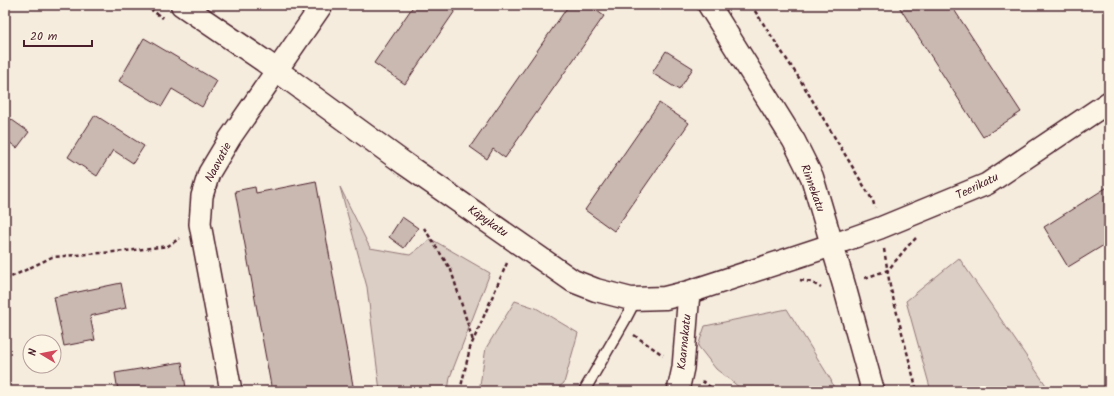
<svg xmlns="http://www.w3.org/2000/svg" width="1114" height="396" font-family="Kalam,sans-serif">
<style>
.green{fill:#dbcec4;stroke:#927678}
.building{fill:#cab9b1;stroke:#4a1f2b}
.lines{fill:none;stroke-linecap:round;stroke-linejoin:round}
.lane-casing{stroke:#4a1f2b;stroke-width:13}
.street-casing{stroke:#4a1f2b;stroke-width:24}
.secondary-casing{stroke:#4a1f2b;stroke-width:25}
.path{stroke:#4a1f2b;stroke-width:2.5;stroke-dasharray:4 3;stroke-linecap:butt}
.lane{stroke:#fcf5e5;stroke-width:10}
.street{stroke:#fcf5e5;stroke-width:21}
.secondary{stroke:#fcf5e5;stroke-width:22}
.labels{text-anchor:middle;stroke-width:3;stroke-linejoin:round;paint-order:stroke}
.street-label{font-size:12px;fill:#4a1f2b;stroke:#fcf5e5}
</style>
<rect width="100%" height="100%" fill="#f5ecde"/>
<filter id="ink" filterUnits="userSpaceOnUse"><feTurbulence type="fractalNoise" baseFrequency=".025" numOctaves="2"/><feDisplacementMap in="SourceGraphic" scale="8" xChannelSelector="R" yChannelSelector="G"/><feConvolveMatrix kernelMatrix="1 2 1 2 8 2 1 2 1" color-interpolation-filters="sRGB"/></filter>
<g filter="url(#ink)">
<g class="green">
<path d="M340 187 370 248 410 255 431 239 490 273 450 377 448 391H380L367 287Z"/>
<path d="M959 258 1050 391H931L906 301Z"/>
<path d="M515 301 536 308 578 333 564 383 554 391H479L486 348Z"/>
<path d="M787 309 831 380 835 391H744L716 369 698 346 705 326Z"/>
</g>
<g class="building">
<path d="M414 5H459L405 84 374 63Z"/>
<path d="M569 5H589L604 16 505 158 493 149 487 159 470 147Z"/>
<path d="M898 5H951L1021 112 983 137Z"/>
<path d="M144 38 217 81 202 107 172 89 162 106 119 81Z"/>
<path d="M666 51 693 68 679 90 652 73Z"/>
<path d="M659 103 689 123 614 231 585 210Z"/>
<path d="M5 115 29 132 17 148 5 139Z"/>
<path d="M95 115 144 146 133 163 113 150 97 176 68 157Z"/>
<path d="M316 181 354 391H272L235 191 255 187 256 193Z"/>
<path d="M1109 186V242L1068 267 1044 227Z"/>
<path d="M402 217 418 228 404 248 389 237Z"/>
<path d="M121 283 126 308 90 316 95 340 64 346 54 297Z"/>
<path d="M182 362 186 388 165 391H118L115 373Z"/>
</g>
<g class="lines">
<defs>
<path id="lane" d="M584 391 625 320 636 299"/>
<g id="street">
<path d="M832 245 880 228 987 184 1109 102"/>
<path d="M231 391 200 224 202 196 209 173 230 138 322 5"/>
<path d="M678 391 683 368 689 292"/>
</g>
<g id="secondary">
<path d="M182 5 264 61 405 164 573 281 596 290 631 299 665 298 689 292 832 245"/>
<path d="M709 5 794 141 812 177 844 285 873 391"/>
</g>
</defs>
<use href="#lane" class="lane-casing"/>
<use href="#street" class="street-casing"/>
<use href="#secondary" class="secondary-casing"/>
<g class="path">
<path d="M144 5 163 18"/>
<path d="M751 5 799 78 873 201 875 208"/>
<path d="M424 228 451 270 473 341"/>
<path d="M884 249 890 286 917 391"/>
<path d="M865 278 888 270 907 247 916 238"/>
<path d="M5 280 52 257 126 251 168 246 180 238"/>
<path d="M800 280 811 282 821 288"/>
<path d="M634 335 663 355"/>
<path d="M702 381 716 391"/>
<path d="M460 391 470 348 507 263"/>
</g>
<use href="#lane" class="lane"/>
<use href="#street" class="street"/>
<use href="#secondary" class="secondary"/>
</g>
</g>
<g class="labels">
<g class="street-label">
<text transform="translate(218 162) rotate(-62)" y="4">Naavatie</text>
<text transform="translate(977 186) rotate(-26)" y="4">Teerikatu</text>
<text transform="translate(813 188) rotate(70)" y="4">Rinnekatu</text>
<text transform="translate(488 221) rotate(35)" y="4">Käpykatu</text>
<text transform="translate(684 342) rotate(-84)" y="4">Kaarnakatu</text>
</g>
</g>
<rect width="1114" height="396" fill="none" stroke="#fcf5e5" stroke-width="20"/>
<rect x="10" y="10" width="1094" height="376" fill="none" stroke="#4a1f2b" stroke-width="1.5" filter="url(#ink)"/>
<g transform="translate(42 354) rotate(280)"><circle r="19" fill="#fcf5e5" stroke="#b59f9b"/>
<path d="M0-3L7 15L0 10L-7 15Z" fill="#d1495b"/>
<text y="-6" font-size="11" font-weight="bold" text-anchor="middle" fill="#4a1f2b">N</text>
</g>
<path d="M24 40v6h68v-6" fill="none" stroke="#4a1f2b" stroke-width="2"/>
<text x="30" y="40" font-size="12" fill="#4a1f2b" stroke="#fcf5e5" stroke-width="3" paint-order="stroke">20 m</text>
</svg>
